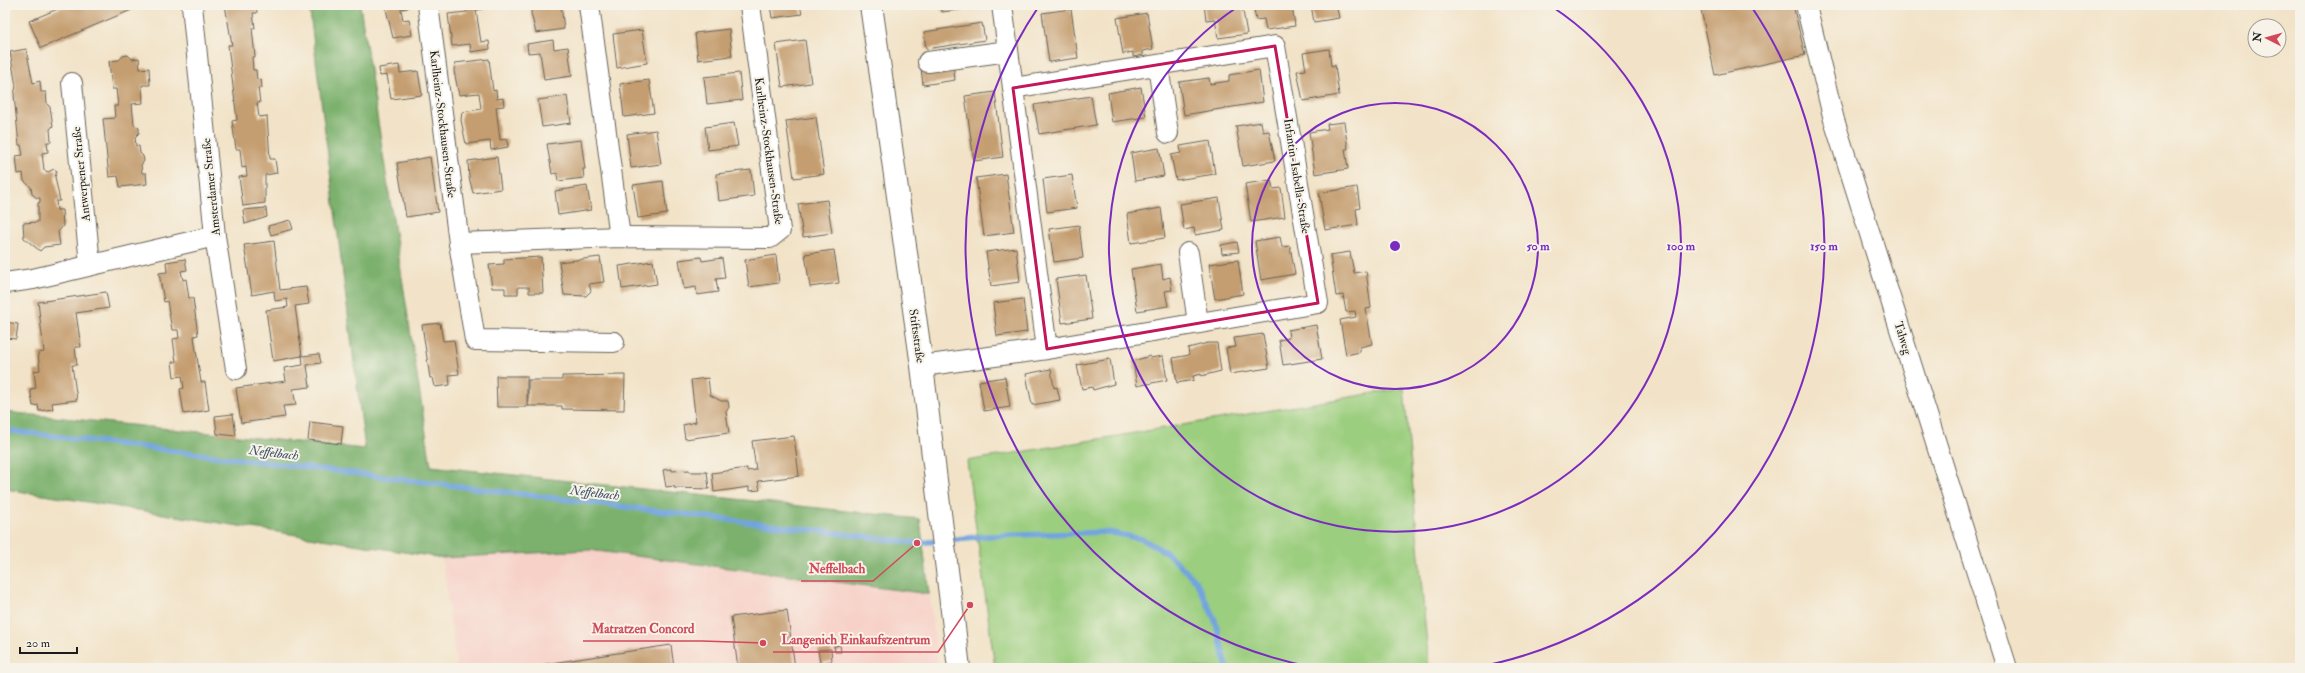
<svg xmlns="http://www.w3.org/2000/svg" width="2305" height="673" font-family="'IM FELL Double Pica',serif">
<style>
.built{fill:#f7d1c8}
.green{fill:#9bce7e;stroke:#5c754d}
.forest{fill:#7cb16d;stroke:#4c6644}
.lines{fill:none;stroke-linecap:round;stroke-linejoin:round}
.stream{stroke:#72a4dd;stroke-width:5.5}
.building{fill:#c49d70}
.minor-casing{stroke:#676258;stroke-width:22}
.tertiary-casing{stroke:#676258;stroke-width:24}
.minor{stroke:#fff;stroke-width:20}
.tertiary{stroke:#fff;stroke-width:22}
.marked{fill:none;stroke:#c2185b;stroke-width:3;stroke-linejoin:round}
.ring{fill:none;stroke:#7b2cbf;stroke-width:2}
.labels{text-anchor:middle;stroke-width:4;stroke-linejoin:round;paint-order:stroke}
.street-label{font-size:12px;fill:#1c1c1c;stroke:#f7f3e8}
.water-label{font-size:13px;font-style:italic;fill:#3e5269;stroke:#f7f3e8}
.centre{fill:#7b2cbf;stroke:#f7f3e8;stroke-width:2}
.ring-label{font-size:12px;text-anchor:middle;font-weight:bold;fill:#7b2cbf;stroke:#f7f3e8;stroke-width:4;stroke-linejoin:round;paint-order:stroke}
.leader{fill:none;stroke:#d1495b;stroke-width:1.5}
.callout-dot{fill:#d1495b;stroke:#f7f3e8;stroke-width:1.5}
.callout-label{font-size:13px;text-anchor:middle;font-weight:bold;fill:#d1495b;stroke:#f7f3e8;stroke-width:4;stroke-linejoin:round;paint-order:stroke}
</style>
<rect width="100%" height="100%" fill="#f7f3e8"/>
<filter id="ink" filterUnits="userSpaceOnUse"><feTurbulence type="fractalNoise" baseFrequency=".025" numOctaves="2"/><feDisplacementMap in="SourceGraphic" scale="8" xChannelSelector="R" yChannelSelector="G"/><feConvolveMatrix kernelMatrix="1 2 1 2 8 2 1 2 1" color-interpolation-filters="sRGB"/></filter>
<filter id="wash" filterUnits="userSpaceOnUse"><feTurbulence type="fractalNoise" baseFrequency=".012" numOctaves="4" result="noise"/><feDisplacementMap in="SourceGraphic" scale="16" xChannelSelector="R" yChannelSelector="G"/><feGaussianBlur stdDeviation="0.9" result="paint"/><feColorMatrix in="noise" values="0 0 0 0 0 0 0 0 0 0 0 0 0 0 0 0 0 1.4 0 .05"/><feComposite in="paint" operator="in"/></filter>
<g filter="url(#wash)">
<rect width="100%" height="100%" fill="#f2e3c8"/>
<path class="built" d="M589 550 929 594 939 668H457L442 558Z"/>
<path class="green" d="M1404 388 1429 668H995L967 461Z"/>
<path class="forest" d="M309 5H360L431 466 920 519 929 594 589 550 442 558 5 489V412L365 449Z"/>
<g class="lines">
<g class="stream">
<path d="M5 430 917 543 938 541"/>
<path d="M947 540 986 536 1108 532 1142 539 1167 553 1196 581 1215 620 1227 668"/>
</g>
</g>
<g id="blocks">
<g class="building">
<path d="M67 5H143L41 48 29 21Z"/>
<path d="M225 5H256L257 13H253L255 28H252L255 57H252L253 70H256L257 80 261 79 262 88H258L260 103H257L259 117 267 116 270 159H275L277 173 265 175V203L243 206 239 177 247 176 246 167 242 168 240 149H236L232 121 237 120 228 45H232Z"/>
<path d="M385 5H407L408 8 401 9 403 20 409 19 412 35 393 38Z"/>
<path d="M466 5H483V9L476 10 481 42 489 41 490 49 471 52 470 44 452 46 448 14 467 12Z"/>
<path d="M532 5H561L564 29 536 33 531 13Z"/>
<path d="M770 5H800L802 14 772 18Z"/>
<path d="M941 5H991V6L942 12Z"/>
<path d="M1204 5H1242L1247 34 1218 38 1215 19 1206 20Z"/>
<path d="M1253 5H1292L1295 26 1266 30 1264 19 1256 20Z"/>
<path d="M1311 5H1339L1340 7 1337 8 1339 18 1314 22Z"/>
<path d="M1700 5H1793L1805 55 1715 75Z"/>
<path d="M1071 9 1078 58 1049 62 1042 13Z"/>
<path d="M1147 13 1153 49 1143 51V55L1133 57V52L1123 54 1117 18Z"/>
<path d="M982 23 985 40 926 49 924 32Z"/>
<path d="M729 29 732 56 698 60 695 33Z"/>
<path d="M642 30 647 63 617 68 613 34Z"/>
<path d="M553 40 554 49 568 47 572 76 544 80 540 52 528 53 527 44Z"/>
<path d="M805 40 811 83 782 87 776 44Z"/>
<path d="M26 49 33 83 40 81 41 92H46L47 104 50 107 53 126 50 129 51 142H47L48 152 42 153 44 170 48 172 54 169 57 171 55 177 60 201H56L57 210H62L63 226 58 232 60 245 44 247 40 251 24 238 23 223 38 222V203L40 202V198H37L32 194 31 187 24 181 23 173 18 174 16 156 23 155 21 145H19L14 95 16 86 10 52Z"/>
<path d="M1329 49 1331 66 1335 65 1339 95 1303 101 1297 71 1306 70 1303 53Z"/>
<path d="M128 55 132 59 139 58 140 69 149 68 150 85H142L143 103 132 104 134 125 139 128V133L135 137 136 146H139L140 153 143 156 144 161 141 165 142 173H146L147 184 120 187 118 176 109 177 103 119 115 118 114 106H118L116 89H112L109 61 119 60 123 56Z"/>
<path d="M489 59 493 91 496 90 497 99 503 98 504 106 496 107 500 140 507 139 508 147 491 150 490 141 466 144 461 120 462 112 481 109 479 93 459 95 454 71 455 63Z"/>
<path d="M953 63 955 80 923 85 921 68Z"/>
<path d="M399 65 400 73 418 71 422 95 391 99 387 75 380 76 379 68Z"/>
<path d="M1259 70 1263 102 1184 115 1179 82 1209 78 1210 84 1229 81V75Z"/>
<path d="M739 73 742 100 707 104 704 77Z"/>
<path d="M649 80 654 113 624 117 620 84Z"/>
<path d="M1141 87 1146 117 1112 122 1108 93Z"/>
<path d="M995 92 1003 157 974 161 965 96Z"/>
<path d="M567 96 571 123 542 127 538 100Z"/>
<path d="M1091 96 1096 125 1039 134 1034 105Z"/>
<path d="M816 117 824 174 794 178 786 121Z"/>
<path d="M1261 122 1263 132 1269 131 1275 161 1243 166 1236 126Z"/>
<path d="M1344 122 1348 149H1345L1348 169 1315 174 1309 132 1328 129 1327 124Z"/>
<path d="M734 123 738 146 708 150 705 127Z"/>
<path d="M656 130 661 164 631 168 627 134Z"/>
<path d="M581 140 585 169H583L584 178 558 181 557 173 552 174 547 144Z"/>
<path d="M1210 141 1215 174 1176 180 1171 155 1181 153 1180 146Z"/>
<path d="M1159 148 1164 176 1135 181 1131 153Z"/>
<path d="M430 157 438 212 406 217 397 163Z"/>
<path d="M497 157 501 189 473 193 469 177 468 161Z"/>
<path d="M751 170 754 196 719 201 716 174Z"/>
<path d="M1006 174 1014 232 984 236 976 178Z"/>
<path d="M1072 175 1077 208 1047 212 1043 179Z"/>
<path d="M1271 180 1273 189 1281 188 1285 217 1251 222 1245 184Z"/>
<path d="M663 181 667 214 638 218 633 185Z"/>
<path d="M587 186 591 210 558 215 555 191Z"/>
<path d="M1357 187 1360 208 1356 209 1358 225 1325 230 1319 193Z"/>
<path d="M1219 198 1224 230 1195 235 1194 228 1184 230 1180 204Z"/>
<path d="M827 200 832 233 803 237 798 204Z"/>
<path d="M266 208 267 217 245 224 243 210Z"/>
<path d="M1161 208 1165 238 1131 243 1127 214Z"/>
<path d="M290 220 293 229 271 235 268 226Z"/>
<path d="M1079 225 1083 258 1054 262 1049 229Z"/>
<path d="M1280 237 1282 247 1290 246 1295 274 1261 280 1255 241Z"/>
<path d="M274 241 280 290 306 287 309 304 295 306 302 356 273 361 266 310 288 307 287 299 275 301 274 291 252 295 244 245Z"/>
<path d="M1237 242 1239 252 1222 254 1221 245Z"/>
<path d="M1016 248 1020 282 991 286 986 252Z"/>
<path d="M834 250 839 283 810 287 805 254Z"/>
<path d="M1350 252 1354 273 1366 271 1371 308 1366 309 1372 344 1360 347V352L1346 355 1340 320 1356 317 1355 311 1346 312 1343 295 1336 296 1330 255Z"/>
<path d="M776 255 779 283 749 287 745 260Z"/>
<path d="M541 257 543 293H529V287H518V294H505V288H492L489 265 504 264V259Z"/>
<path d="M600 257 604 282 589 284 591 291 586 296 564 295 559 262Z"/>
<path d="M701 257 702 261 722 258 725 278 716 279 718 292 697 295 696 287 684 289 679 260Z"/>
<path d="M185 259 187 270 181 271 183 280 186 279 189 298H193L198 335 194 336 195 344 201 382H205L209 410 184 414 180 389 184 388 182 376 174 377 172 362H176L173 339 179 338 178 330H172L167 301 164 302 159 273 167 272 166 262Z"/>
<path d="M1238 260 1243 294 1215 299 1209 264Z"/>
<path d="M653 261 657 284 622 289 619 266Z"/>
<path d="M1161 264 1163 279 1170 277 1172 290 1165 291 1168 306 1137 311 1131 269Z"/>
<path d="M1086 275 1092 319 1062 323 1056 279Z"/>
<path d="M106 292 109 308 76 313 81 347H75L77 365H72L77 400 52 403 53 409 39 411 38 405 33 406 30 389 36 388 34 371 40 370 38 353 44 352 38 302Z"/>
<path d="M1023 299 1027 332 997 336 993 303Z"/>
<path d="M5 322 18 324 16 339 5 338Z"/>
<path d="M440 323 443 341 454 340 459 374 449 375 450 385 435 387 433 378H430L422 325Z"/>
<path d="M1316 325 1322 359 1283 365 1279 340 1289 338 1288 330Z"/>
<path d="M1263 334 1269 368 1230 374 1226 348 1236 347 1234 338Z"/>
<path d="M1208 343H1217L1221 371 1201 376V374L1193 376 1194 380 1177 383 1173 358 1189 355 1188 348Z"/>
<path d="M319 354 321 363 307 365 310 387 293 389 296 405 283 406 285 417 241 423 236 388 286 381 284 368 303 365 302 356Z"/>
<path d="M1150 356V358L1163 356 1167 380 1137 386 1133 361Z"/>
<path d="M1110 359 1114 384 1093 390 1092 387 1082 389 1077 365Z"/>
<path d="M1051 369 1054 388 1057 387 1060 400 1032 405 1026 374Z"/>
<path d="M625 375 624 410 562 409V406H528V380H562V376Z"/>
<path d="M496 376H527V407H497Z"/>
<path d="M1005 377 1010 407 984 411 979 381Z"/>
<path d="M708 378 710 395 721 401H728L729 407 726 412 729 433 685 439 683 425 696 422 691 380Z"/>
<path d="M233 414 236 436 217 434 215 416Z"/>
<path d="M310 422 343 426 341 444 308 440Z"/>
<path d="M794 436 799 476 758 481 760 490 749 491V487L714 492 712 473 747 468V471L756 470 752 441Z"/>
<path d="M672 469V471L689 470 690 472H707L709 489 674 488V486L666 487 663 470Z"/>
<path d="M787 610 795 668H738L731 617Z"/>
<path d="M671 645 674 668H546L545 664Z"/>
<path d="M840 645 841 652H835L834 646Z"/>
<path d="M831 649 832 661 820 663 818 650Z"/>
</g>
</g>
</g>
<g filter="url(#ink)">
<use href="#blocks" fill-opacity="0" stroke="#676258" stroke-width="1"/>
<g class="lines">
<defs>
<g id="minor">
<path d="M192 5 215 236 236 369"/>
<path d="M428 5 459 243 475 340 614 342"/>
<path d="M589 5 620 237"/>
<path d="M1002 5 1013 88"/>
<path d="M1806 5 1834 120 2007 668"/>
<path d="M928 62 1008 51"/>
<path d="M1158 66 1168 133"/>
<path d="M72 83 90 264"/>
<path d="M459 243 620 237 770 238 780 230 750 5"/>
<path d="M1188 253 1198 323"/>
<path d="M5 283 33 279 215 236"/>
<path d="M922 366 1047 349 1318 303 1275 46 1013 88 1047 349"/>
</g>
<path id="tertiary" d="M871 5 922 366 959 668"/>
</defs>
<use href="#minor" class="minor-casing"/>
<use href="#tertiary" class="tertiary-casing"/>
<use href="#minor" class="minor"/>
<use href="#tertiary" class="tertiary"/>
</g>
</g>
<path class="marked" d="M1275 46 1318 303 1047 349 1013 88Z"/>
<g class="ring">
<circle cx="1395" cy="246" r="143"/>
<path d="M1551 6A286 286 0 1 1 1239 6"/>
<path d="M1317 668A429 429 0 0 1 1039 6M1751 6A429 429 0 0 1 1473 668"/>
</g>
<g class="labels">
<g class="street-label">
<text transform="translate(443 124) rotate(83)" y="4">Karlheinz-Stockhausen-Straße</text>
<text transform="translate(769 151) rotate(82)" y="4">Karlheinz-Stockhausen-Straße</text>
<text transform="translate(81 174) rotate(-96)" y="4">Antwerpener Straße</text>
<text transform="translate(1297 176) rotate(81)" y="4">Infantin-Isabella-Straße</text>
<text transform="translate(211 187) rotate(-96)" y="4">Amsterdamer Straße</text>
<text transform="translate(917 336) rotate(82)" y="4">Stiftsstraße</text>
<text transform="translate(1903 338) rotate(73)" y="4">Talweg</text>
</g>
<g class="water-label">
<text transform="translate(274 452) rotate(7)" y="5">Neffelbach</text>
<text transform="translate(595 492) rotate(7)" y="5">Neffelbach</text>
</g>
</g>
<circle cx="1395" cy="246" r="6" class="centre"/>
<g class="ring-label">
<text x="1538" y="250">50 m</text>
<text x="1681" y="250">100 m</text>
<text x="1824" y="250">150 m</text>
</g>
<path class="leader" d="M917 543L873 581H801M763 643L702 641H583M970 605L938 652H773"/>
<g class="callout-dot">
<circle cx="917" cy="543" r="4"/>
<circle cx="763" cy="643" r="4"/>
<circle cx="970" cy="605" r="4"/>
</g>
<g class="callout-label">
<text x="837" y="573">Neffelbach</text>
<text x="643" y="633">Matratzen Concord</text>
<text x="856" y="644">Langenich Einkaufszentrum</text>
</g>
<rect width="2305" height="673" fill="none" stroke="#f7f3e8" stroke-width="20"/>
<g transform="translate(2267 38) rotate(276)"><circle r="19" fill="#f7f3e8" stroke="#9f9d96"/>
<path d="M0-3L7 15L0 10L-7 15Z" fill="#d1495b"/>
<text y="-6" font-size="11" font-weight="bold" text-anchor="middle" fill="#1c1c1c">N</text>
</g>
<path d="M20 647v6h57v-6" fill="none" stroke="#1c1c1c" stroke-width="2"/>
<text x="26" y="647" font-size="12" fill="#1c1c1c" stroke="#f7f3e8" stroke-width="3" paint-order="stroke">20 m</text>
</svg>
